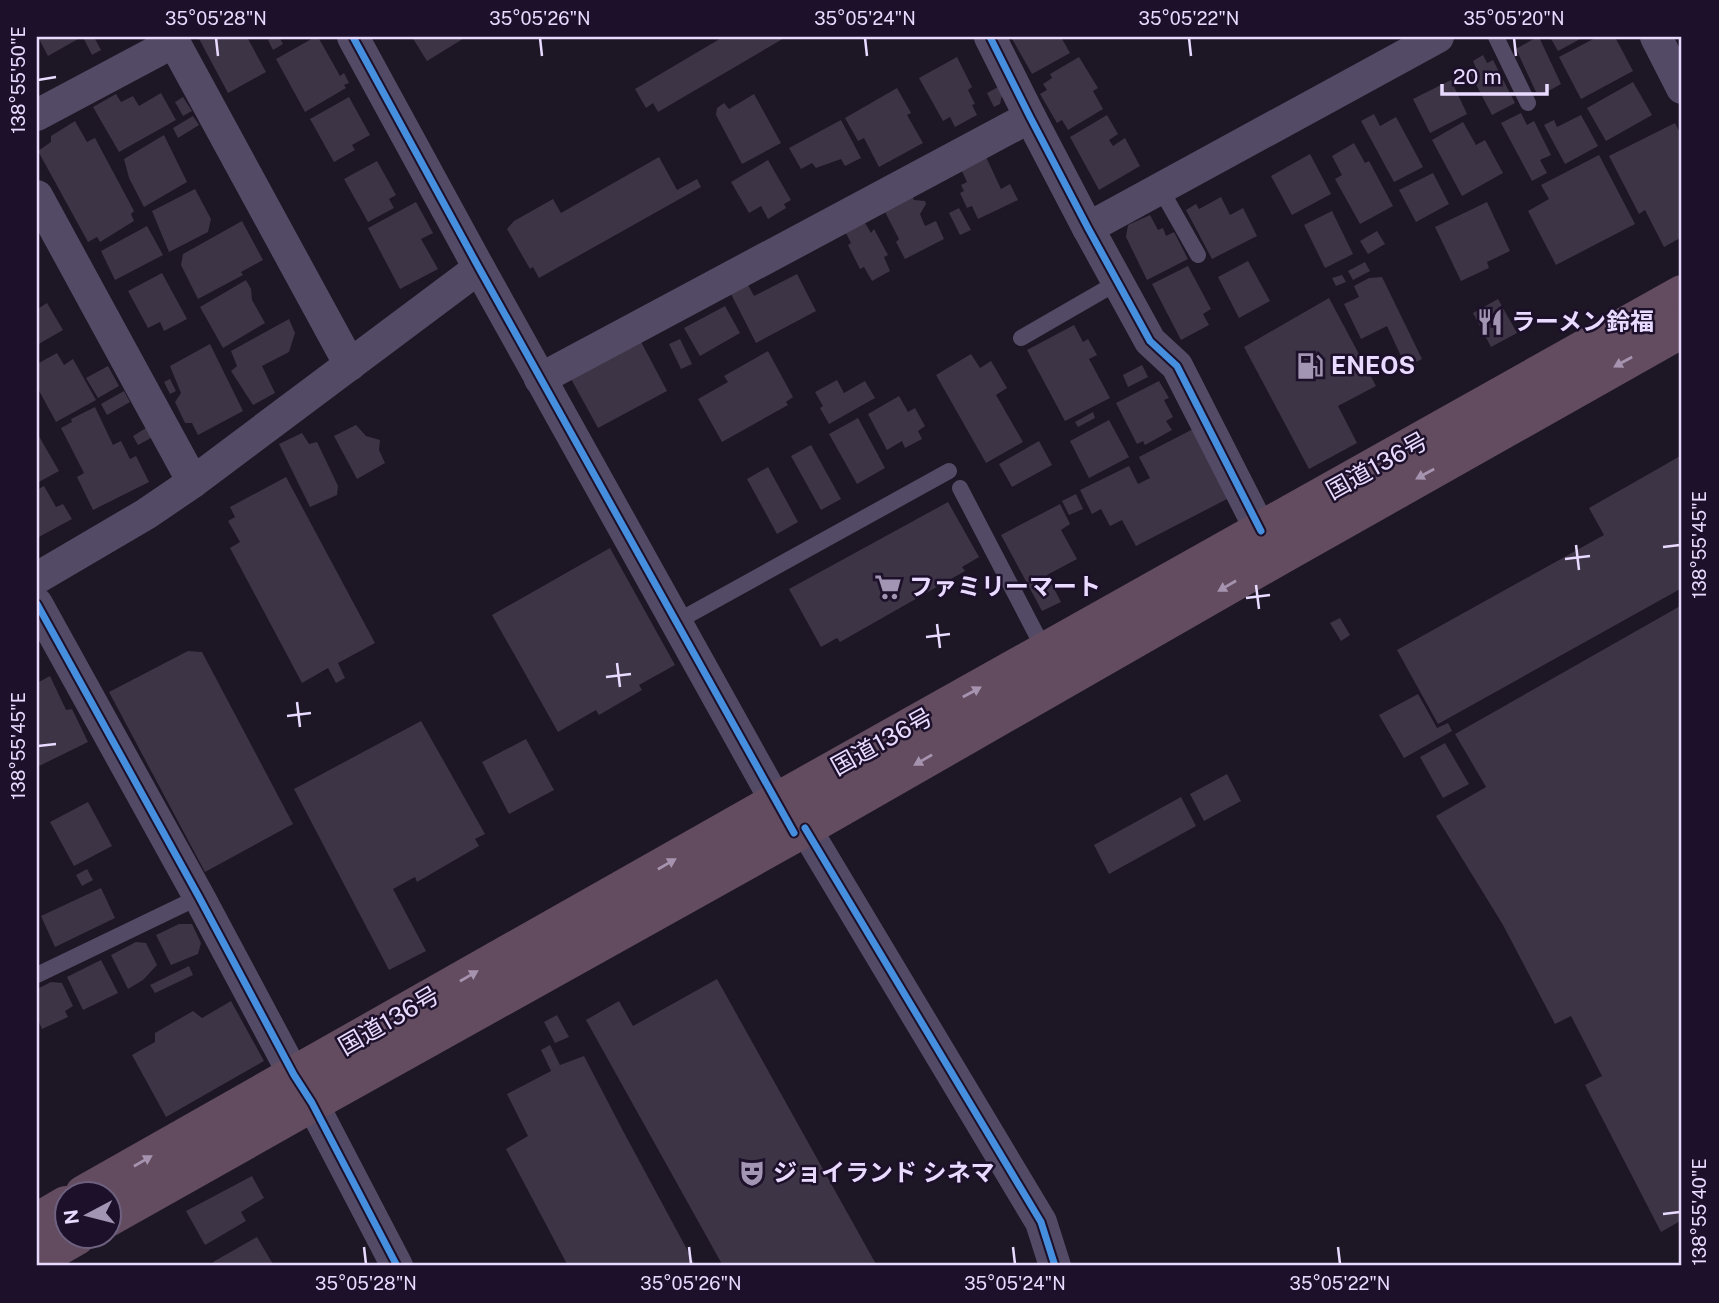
<svg xmlns="http://www.w3.org/2000/svg" width="1719" height="1303" font-family="'Public Sans','Noto Sans JP',sans-serif">
<style>
.building{fill:#3d3446}
.lines{fill:none;stroke-linecap:round;stroke-linejoin:round}
.lane{stroke:#534b65;stroke-width:16}
.street{stroke:#534b65;stroke-width:32}
.highway{stroke:#634c5f;stroke-width:38}
.cycleway-casing{stroke:#1c102b;stroke-width:11}
.cycleway{stroke:#468fdf;stroke-width:7}
.oneway{fill:#a693af}
.ticks{fill:none;stroke:#e9daff;stroke-width:2.5}
.labels{text-anchor:middle;stroke-width:5;stroke-linejoin:round;paint-order:stroke}
.poi-label{font-size:24px;font-weight:bold;fill:#e9daff;stroke:#1c102b;text-anchor:start}
.street-label{font-size:24px;fill:#e9daff;stroke:#1c102b}
.neatline{fill:none;stroke:#e9daff;stroke-width:2.5}
.ticks-label{font-size:18px;text-anchor:middle;fill:#e9daff}
</style>
<rect width="100%" height="100%" fill="#1d1625"/>
<g class="building">
<path d="M38 37H77L78 39 48 56Z"/>
<path d="M83 37H94L101 50 92 55Z"/>
<path d="M198 37H247L266 72 228 93Z"/>
<path d="M273 37H279L283 44 273 50 268 40Z"/>
<path d="M315 37H318L340 76 344 73 349 83 344 85 346 88 305 112 276 59Z"/>
<path d="M412 37H466L427 61Z"/>
<path d="M723 37H786L658 112 653 103 646 108 635 89Z"/>
<path d="M1011 37H1061L1070 53 1032 74Z"/>
<path d="M1537 37H1539L1561 84 1545 93 1536 92 1516 49Z"/>
<path d="M1550 37H1584L1558 51Z"/>
<path d="M1597 37H1615L1633 71 1581 99 1559 57Z"/>
<path d="M1483 55 1487 63 1493 60 1515 103 1492 115 1469 71 1476 68 1473 61Z"/>
<path d="M957 57 972 87 968 90 975 104 972 105 977 115 955 127 950 117 943 121 919 78Z"/>
<path d="M1079 57 1098 88 1093 91 1103 109 1068 130 1062 120 1057 123 1040 94 1047 90 1043 84 1052 78 1050 74Z"/>
<path d="M1451 80 1467 114 1430 133 1413 99Z"/>
<path d="M1633 82 1652 115 1606 141 1587 108Z"/>
<path d="M1000 86 1003 91 1000 104 994 107 987 93Z"/>
<path d="M897 88 911 113 907 115 923 143 879 167 864 138 858 141 845 118Z"/>
<path d="M161 93 176 120 119 152 93 107 116 94 121 102 133 96 139 106Z"/>
<path d="M754 94 781 143 742 164 716 115 717 108 724 103 729 109Z"/>
<path d="M183 97 192 111 183 116 175 102Z"/>
<path d="M349 97 370 135 352 145 355 150 334 162 310 119Z"/>
<path d="M1521 113 1527 125 1534 121 1551 155 1540 160 1547 173 1532 181 1501 123Z"/>
<path d="M1374 114 1380 126 1396 117 1423 167 1394 182 1361 121Z"/>
<path d="M1107 115 1118 134 1109 140 1113 146 1125 138 1140 166 1099 190 1070 137Z"/>
<path d="M1581 115 1598 146 1565 164 1544 125 1554 120 1557 127Z"/>
<path d="M193 116 199 125 178 138 173 128Z"/>
<path d="M841 120 861 158 845 166 841 159 816 168 812 163 801 169 789 148Z"/>
<path d="M75 121 87 142 95 138 134 211 131 214 134 221 100 242 97 237 88 242 38 151 51 142V136Z"/>
<path d="M1463 122 1476 145 1485 140 1503 173 1462 196 1432 140Z"/>
<path d="M1675 123 1682 137V237L1664 247 1645 210 1639 214 1609 156Z"/>
<path d="M164 135 187 182 144 207 129 178 124 159Z"/>
<path d="M1354 143 1365 163 1369 161 1393 206 1360 224 1335 179 1342 175 1332 156Z"/>
<path d="M1310 154 1331 194 1292 215 1271 176Z"/>
<path d="M1599 155 1635 224 1556 265 1528 211 1549 199 1541 185Z"/>
<path d="M659 157 677 190 697 179 701 187 539 278 533 267 530 269 507 229 514 221 553 199 561 213Z"/>
<path d="M986 157 1001 189 1010 184 1018 200 978 219 972 206 967 208 960 193 964 191 961 185 967 182 961 169Z"/>
<path d="M768 160 791 200 784 204 786 208 768 219 761 206 749 213 731 182Z"/>
<path d="M377 161 396 195 389 199 394 208 368 222 344 179Z"/>
<path d="M1433 173 1449 204 1416 222 1399 190Z"/>
<path d="M195 189 211 219 208 232 169 252 152 211Z"/>
<path d="M912 195 914 200 925 201 926 204 920 214 925 226 936 221 944 239 905 259 896 242 899 239 884 210Z"/>
<path d="M1221 197 1230 215 1243 208 1257 236 1212 259 1186 210 1196 204 1199 209Z"/>
<path d="M416 202 433 233 421 239 438 269 400 289 368 228Z"/>
<path d="M1487 202 1510 251 1487 262 1489 268 1461 281 1435 227Z"/>
<path d="M959 208 971 230 960 235 949 213Z"/>
<path d="M1332 211 1353 254 1325 268 1304 225Z"/>
<path d="M1150 215 1158 230 1163 228 1166 236 1174 232 1188 259 1147 280 1126 237 1128 225Z"/>
<path d="M862 218 871 233 874 229 888 255 884 257 890 271 872 281 864 267 860 269 848 245 851 243 844 229Z"/>
<path d="M242 221 263 260 241 272 243 275 198 299 181 265 183 254Z"/>
<path d="M147 226 163 255 115 280 101 251Z"/>
<path d="M1377 231 1385 244 1368 254 1360 241Z"/>
<path d="M1248 261 1270 301 1239 318 1218 277Z"/>
<path d="M1365 262 1370 271 1353 280 1348 271Z"/>
<path d="M1188 266 1211 309 1203 314 1209 325 1181 340 1152 284Z"/>
<path d="M162 273 187 319 164 331 160 322 148 328 128 291Z"/>
<path d="M797 274 816 311 756 343 730 292 747 283 754 296Z"/>
<path d="M1342 275 1346 282 1336 286 1332 278Z"/>
<path d="M1382 277 1422 359 1406 367 1387 326 1361 339 1344 304 1359 297 1354 286 1369 278Z"/>
<path d="M246 280 251 289 252 300 265 323 223 348 200 307Z"/>
<path d="M1329 298 1376 386 1338 406 1357 443 1309 469 1244 347Z"/>
<path d="M1498 299 1517 333 1491 347 1473 313Z"/>
<path d="M37 303 39 308 47 303 63 330 37 345Z"/>
<path d="M725 306 740 333 700 356 684 328Z"/>
<path d="M289 319 295 333 289 352 262 366 275 393 253 405 231 371 237 366 231 351Z"/>
<path d="M1074 325 1083 342 1088 339 1097 355 1089 359 1110 398 1065 421 1027 350Z"/>
<path d="M639 338 667 391 598 428 570 377Z"/>
<path d="M680 339 692 364 681 369 669 344Z"/>
<path d="M210 344 243 411 198 435 192 423H185L175 402 181 393 170 366Z"/>
<path d="M768 351 793 397 786 402 788 405 722 442 698 399 728 382 724 376Z"/>
<path d="M57 353 64 365 73 359 96 400 56 422 37 387V364Z"/>
<path d="M971 354 980 368 991 361 1007 388 996 395 1023 442 986 463 936 375Z"/>
<path d="M1142 365 1148 377 1128 387 1123 375Z"/>
<path d="M108 366 119 386 98 398 86 378Z"/>
<path d="M170 379 176 391 170 394 164 382Z"/>
<path d="M837 380 844 393 865 381 875 398 829 424 820 408 823 406 815 392Z"/>
<path d="M1159 381 1169 398 1164 400 1173 417 1166 421 1172 430 1145 445 1143 441 1137 444 1116 403Z"/>
<path d="M124 391 130 402 107 415 101 404Z"/>
<path d="M899 396 908 412 915 408 925 426 918 431 922 439 905 448 902 441 887 450 868 414Z"/>
<path d="M95 407 113 445 121 441 130 459 136 456 149 482 93 510 77 477 84 473 61 428 72 422 71 419Z"/>
<path d="M1093 412 1095 418 1078 427 1075 422Z"/>
<path d="M858 418 885 468 857 484 829 434Z"/>
<path d="M1109 420 1129 457 1089 478 1070 441Z"/>
<path d="M356 425 366 436 380 440 379 450 385 463 357 479 334 436Z"/>
<path d="M146 428 151 438 138 445 133 436Z"/>
<path d="M1193 429 1229 498 1136 546 1122 520 1110 526 1101 509 1092 514 1080 490 1129 466 1138 484 1150 478 1139 457Z"/>
<path d="M37 433 59 471 37 483Z"/>
<path d="M302 433 309 444 317 442 338 486 337 495 310 507 279 444Z"/>
<path d="M1039 441 1052 465 1012 487 999 464Z"/>
<path d="M811 445 841 499 821 510 791 456Z"/>
<path d="M1682 455V588L1438 724 1397 650 1604 535 1589 508Z"/>
<path d="M768 467 798 522 777 534 747 479Z"/>
<path d="M286 477 375 643 338 663 345 678 336 683 328 668 302 683 230 548 240 542 228 521 235 517 230 507Z"/>
<path d="M44 486 56 507 63 504 72 519 37 538V490Z"/>
<path d="M1076 494 1083 509 1069 515 1062 501Z"/>
<path d="M948 502 979 557 962 567 965 571 840 642 837 638 821 647 789 589Z"/>
<path d="M1060 504 1070 524 1061 530 1077 559 1047 575 1061 602 1042 611 1001 535Z"/>
<path d="M610 548 675 665 639 685 642 690 599 715 596 710 558 732 492 615Z"/>
<path d="M1682 605V1220L1661 1232 1585 1085 1602 1076 1571 1016 1555 1024 1503 925 1436 816 1486 787 1455 734Z"/>
<path d="M1340 618 1350 635 1341 641 1330 623Z"/>
<path d="M188 651 202 652 293 824 205 872 109 692Z"/>
<path d="M50 676 66 710 72 709 88 742 37 767V683Z"/>
<path d="M1418 694 1437 728 1448 723 1452 731 1404 758 1379 715Z"/>
<path d="M421 721 485 834 475 839 479 846 417 882 415 877 393 889 426 951 389 970 294 789Z"/>
<path d="M526 739 554 790 509 814 482 762Z"/>
<path d="M1445 743 1469 784 1443 798 1420 757Z"/>
<path d="M1227 774 1241 801 1204 821 1190 794Z"/>
<path d="M1181 797 1196 826 1109 874 1094 845Z"/>
<path d="M88 802 112 846 74 866 50 822Z"/>
<path d="M87 869 93 880 82 886 76 875Z"/>
<path d="M101 888 115 918 55 947 41 916Z"/>
<path d="M179 924H192L201 943 198 954 171 965 156 935Z"/>
<path d="M136 942 146 943 157 965 143 980 128 989 111 955Z"/>
<path d="M101 960 118 993 83 1010 67 977Z"/>
<path d="M189 966 193 975 155 993 150 985Z"/>
<path d="M717 979 877 1266H723L586 1020 619 1001 633 1026Z"/>
<path d="M51 982 62 983 73 1006 65 1011 68 1017 42 1029 37 1018V989Z"/>
<path d="M231 1001 264 1061 166 1117 132 1055 155 1042V1033L193 1011 202 1018Z"/>
<path d="M557 1015 569 1037 555 1043 544 1022Z"/>
<path d="M550 1045 560 1065 584 1056 622 1129 696 1266H568L506 1149 528 1136 507 1094 551 1071 541 1050Z"/>
<path d="M252 1176 264 1198 241 1212 246 1221 205 1245 186 1211Z"/>
<path d="M257 1237 274 1266H216L213 1262Z"/>
</g>
<g class="lines">
<g class="lane">
<path d="M1496 37 1528 103"/>
<path d="M1160 188 1198 255"/>
<path d="M1021 338 1118 282"/>
<path d="M960 488 1045 651"/>
<path d="M676 622 949 471"/>
<path d="M37 975 199 897"/>
</g>
<g class="street">
<path d="M353 37 479 268 788 823"/>
<path d="M990 37 1030 117 1088 228 1150 341 1177 366 1261 531"/>
<path d="M1656 37 1682 88"/>
<path d="M37 115 174 42 350 365"/>
<path d="M37 196 193 482"/>
<path d="M1088 228 1438 37"/>
<path d="M540 379 1030 117"/>
<path d="M37 578 146 514 193 482 479 268"/>
<path d="M37 604 199 897 294 1075 312 1103 397 1266"/>
<path d="M805 828 1041 1222 1055 1266"/>
</g>
<g class="highway">
<path d="M84 1194 776 802 1682 294"/>
<path d="M108 1218 312 1103 805 828 1285 553 1682 329"/>
<path d="M37 1222 66 1205"/>
<path d="M37 1259 77 1236"/>
</g>
<defs>
<g id="cycleway">
<path d="M353 37 479 268 794 833"/>
<path d="M990 37 1030 117 1088 228 1150 341 1177 366 1261 531"/>
<path d="M37 604 199 897 294 1075 312 1103 397 1266"/>
<path d="M805 828 1041 1222 1055 1266"/>
</g>
</defs>
<use href="#cycleway" class="cycleway-casing"/>
<use href="#cycleway" class="cycleway"/>
</g>
<defs><path id="oneway-solid" d="M-6-.8H1V-3.2L6.5 0L1 3.2V.8H-6Z" transform="scale(1.75)"/></defs>
<g class="oneway">
<use href="#oneway-solid" transform="translate(1623 362) rotate(151)"/>
<use href="#oneway-solid" transform="translate(1425 474) rotate(151)"/>
<use href="#oneway-solid" transform="translate(1227 586) rotate(150)"/>
<use href="#oneway-solid" transform="translate(972 692) rotate(-29)"/>
<use href="#oneway-solid" transform="translate(923 760) rotate(150)"/>
<use href="#oneway-solid" transform="translate(667 864) rotate(-30)"/>
<use href="#oneway-solid" transform="translate(469 976) rotate(-30)"/>
<use href="#oneway-solid" transform="translate(143 1161) rotate(-30)"/>
</g>
<path class="ticks" d="M216 38 218 56M540 38 542 56M865 38 867 56M1189 38 1191 56M1514 38 1516 56M38 80 56 77M1576 545 1579 570M1663 547 1680 545M1565 559 1590 556M1256 585 1259 609M1246 598 1270 595M937 624 940 648M926 637 950 634M617 663 620 687M606 677 631 674M297 702 300 727M287 716 311 713M38 746 56 744M1663 1214 1680 1212M364 1247 366 1264M689 1247 691 1264M1013 1247 1015 1264M1338 1247 1340 1264"/>
<defs>
<symbol id="restaurant-bare" viewBox="-9 -9 18 18"><path d="M-5-6h1v4h1v-4h1v4h1v-4h1v5L-1.5 .5V6h-2V.5L-5-1ZM5-6V6H3V1.5H1.5Q1.5-4 5-6Z" fill="#a295b3" stroke="#1c102b" stroke-width="2.5" paint-order="stroke"/></symbol>
<symbol id="fuel-bare" viewBox="-9 -9 18 18"><path d="M-5.5-6h7V0h2V4h1.3V-2.5L3-4.5l.8-.8L6-3V5H2.5V1h-1V6h-7ZM-4.2-4.7v3.2H.2V-4.7Z" fill="#a295b3" stroke="#1c102b" stroke-width="2.5" paint-order="stroke"/></symbol>
<symbol id="supermarket-bare" viewBox="-9 -9 18 18"><path d="M-6-5.5h2.5l.6 2H6L4.5 2H-2.5L-4.4-4H-6ZM-1.5 3.2a1.3 1.3 0 1 0 .1 0ZM3 3.2a1.3 1.3 0 1 0 .1 0Z" fill="#a295b3" stroke="#1c102b" stroke-width="2.5" paint-order="stroke"/></symbol>
<symbol id="theatre-bare" viewBox="-9 -9 18 18"><path d="M-5-5.5Q0-4 5-5.5V0Q5 5 0 6Q-5 5-5 0ZM-3.3-2.5H-1v1.5H-3.3ZM1-2.5H3.3v1.5H1ZM-2.8 1Q0 5.5 2.8 1Z" fill="#a295b3" stroke="#1c102b" stroke-width="2.5" paint-order="stroke"/></symbol>
</defs>
<g fill-rule="evenodd">
<use href="#restaurant-bare" x="1471" y="303" width="38" height="38"/>
<use href="#fuel-bare" x="1291" y="347" width="38" height="38"/>
<use href="#supermarket-bare" x="869" y="568" width="38" height="38"/>
<use href="#theatre-bare" x="733" y="1154" width="38" height="38"/>
</g>
<g class="labels">
<g class="poi-label">
<text x="1511" y="330">ラーメン鈴福</text>
<text x="1331" y="374">ENEOS</text>
<text x="909" y="595">ファミリーマート</text>
<text x="773" y="1181">ジョイランド シネマ</text>
</g>
<g class="street-label">
<text transform="translate(1377 466) rotate(-29)" y="8">国道136号</text>
<text transform="translate(882 742) rotate(-29)" y="8">国道136号</text>
<text transform="translate(389 1021) rotate(-30)" y="8">国道136号</text>
</g>
</g>
<rect width="1719" height="1303" fill="none" stroke="#1c102b" stroke-width="77"/>
<g transform="translate(88 1215) rotate(263)"><circle r="33" fill="#1c102b" stroke="#6e6180" stroke-width="2"/>
<path d="M0-5L12 26L0 18L-12 26Z" fill="#a295b3"/>
<text y="-10" font-size="19" font-weight="bold" text-anchor="middle" fill="#e9daff">N</text>
</g>
<path d="M1442 84v10h105v-10" fill="none" stroke="#e9daff" stroke-width="3.5"/>
<text x="1453" y="84" font-size="21" fill="#e9daff" stroke="#1c102b" stroke-width="5" paint-order="stroke">20 m</text>
<rect x="38" y="38" width="1642" height="1226" class="neatline"/>
<g class="ticks-label">
<text x="216" y="25">35°05'28"N</text>
<text x="540" y="25">35°05'26"N</text>
<text x="865" y="25">35°05'24"N</text>
<text x="1189" y="25">35°05'22"N</text>
<text x="1514" y="25">35°05'20"N</text>
<text transform="translate(19 80) rotate(-90)" y="6">138°55'50"E</text>
<text transform="translate(1700 545) rotate(-90)" y="6">138°55'45"E</text>
<text transform="translate(19 746) rotate(-90)" y="6">138°55'45"E</text>
<text transform="translate(1700 1212) rotate(-90)" y="6">138°55'40"E</text>
<text x="366" y="1290">35°05'28"N</text>
<text x="691" y="1290">35°05'26"N</text>
<text x="1015" y="1290">35°05'24"N</text>
<text x="1340" y="1290">35°05'22"N</text>
</g>
</svg>
